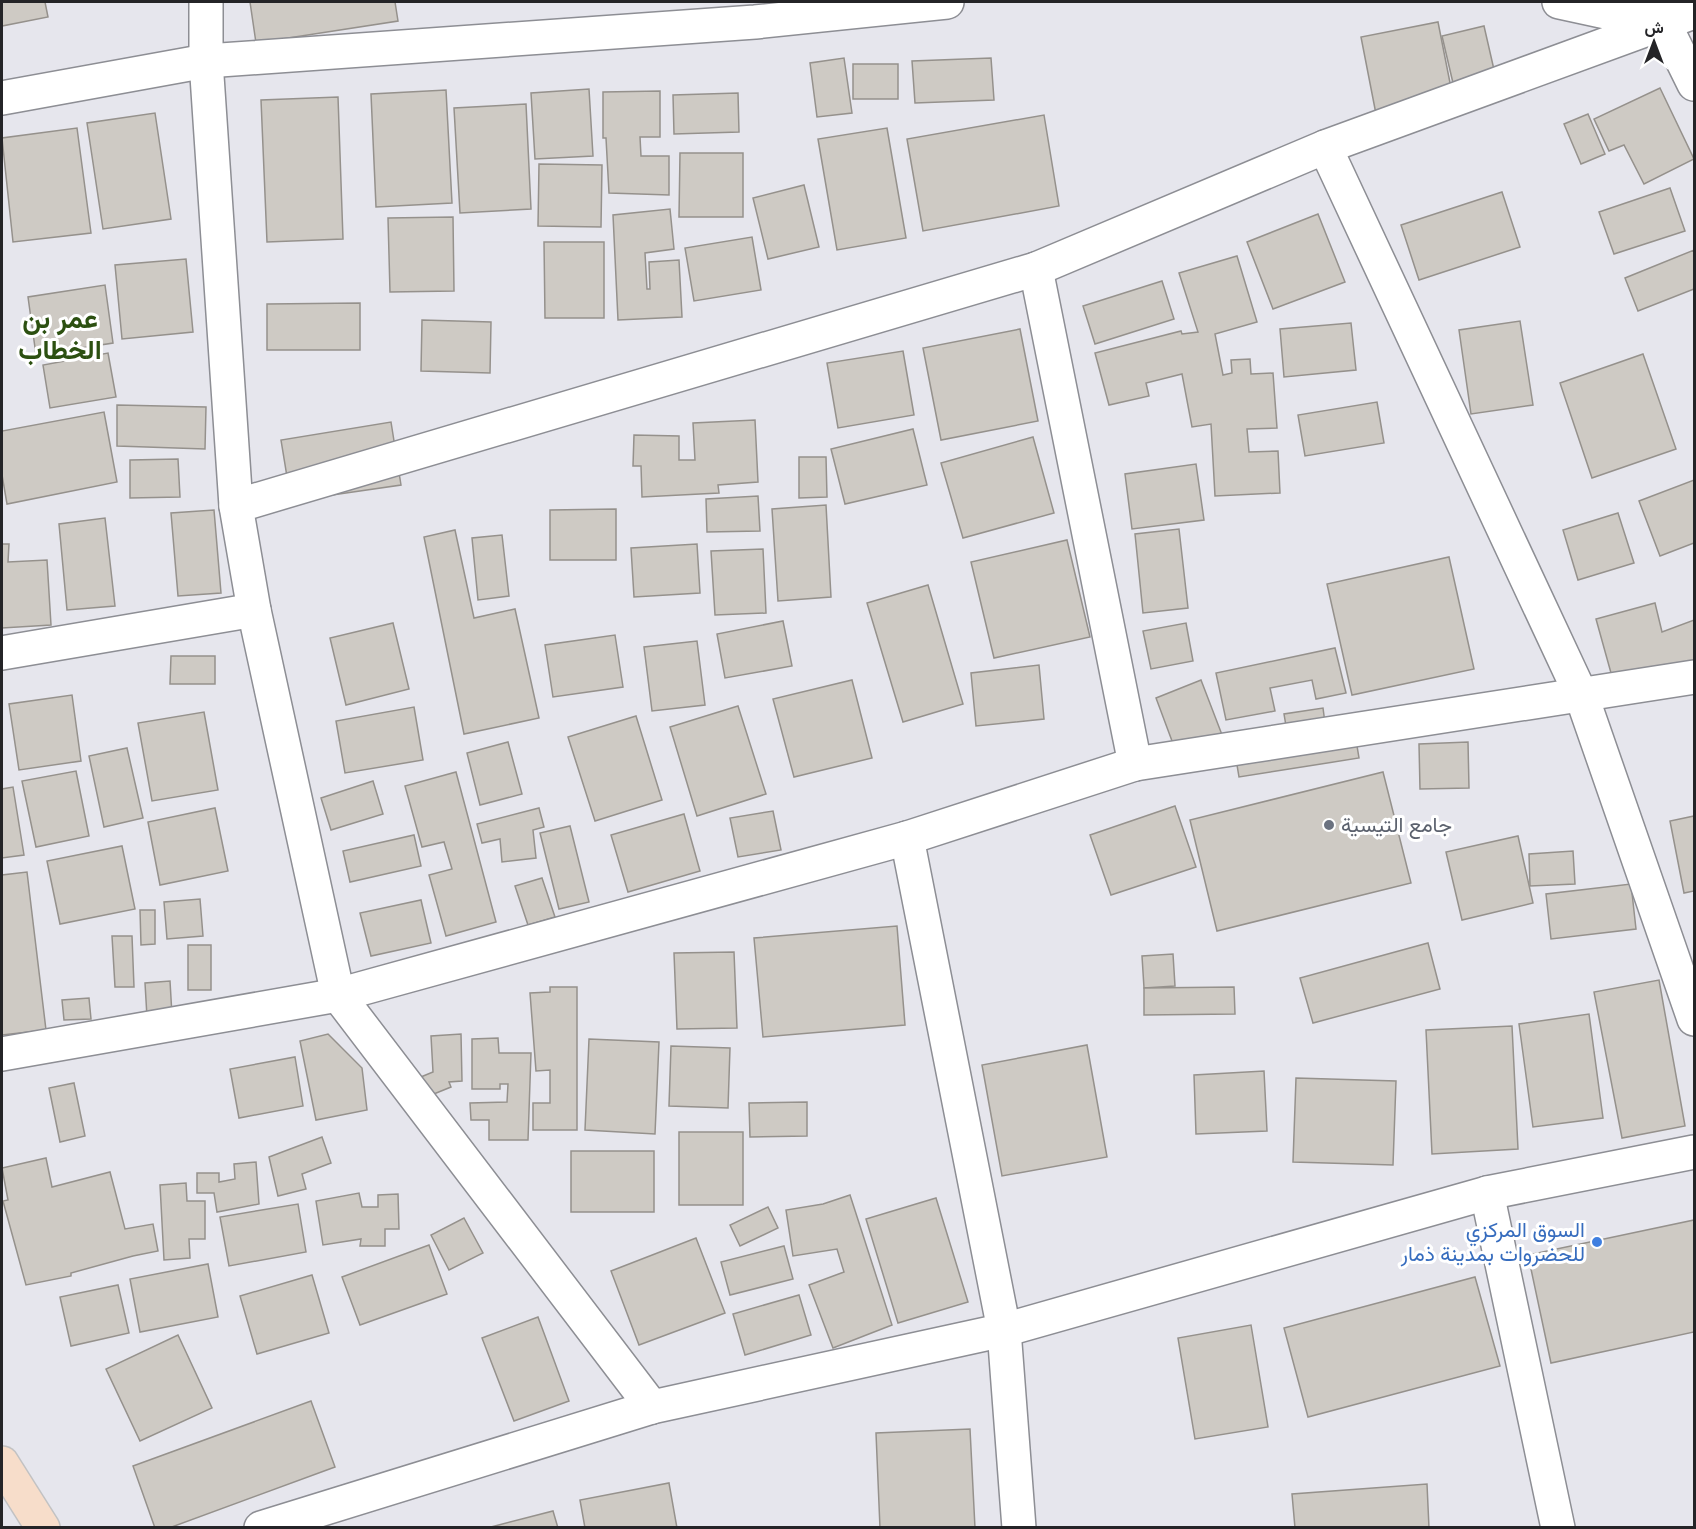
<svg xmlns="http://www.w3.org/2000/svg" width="1696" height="1529" font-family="'Noto Serif',Vazirmatn,serif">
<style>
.building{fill:#cecac4;stroke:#95918c;stroke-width:1.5}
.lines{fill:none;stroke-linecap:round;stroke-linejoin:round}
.minor-casing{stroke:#8d8e94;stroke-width:36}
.primary-casing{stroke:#c2c2c3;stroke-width:36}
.minor{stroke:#fff;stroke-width:33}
.primary{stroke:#f7ddca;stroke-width:33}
.worship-dot{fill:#6b7280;stroke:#fff;stroke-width:2}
.shop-dot{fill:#3f7fe0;stroke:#fff;stroke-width:2}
.labels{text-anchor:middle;stroke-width:6;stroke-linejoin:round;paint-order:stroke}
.worship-label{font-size:21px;fill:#5b616d;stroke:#fff;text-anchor:start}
.shop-label{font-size:21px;fill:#366cbe;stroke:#fff;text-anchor:end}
.district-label{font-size:27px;font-weight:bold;fill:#2c5011;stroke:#fff}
</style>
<rect width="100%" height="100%" fill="#e6e6ed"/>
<g class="building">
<path d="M2 2H45L48 17 2 26Z"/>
<path d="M250 2H395L398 21 256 43Z"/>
<path d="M1438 22 1453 98 1376 114 1361 37Z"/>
<path d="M1484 26 1495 74 1453 83 1442 36Z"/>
<path d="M844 58 852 113 817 117 810 63Z"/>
<path d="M991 58 994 100 915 103 912 61Z"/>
<rect x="853" y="64" width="45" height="35"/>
<path d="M1660 88 1694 159 1644 184 1624 145 1609 151 1594 119Z"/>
<path d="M589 89 593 156 535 159 531 93Z"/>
<path d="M446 90 452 203 376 207 371 94Z"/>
<path d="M660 91V137H640L641 156H669V195L609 193 606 138H603V92Z"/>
<path d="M738 93 739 132 674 134 673 95Z"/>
<path d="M338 97 343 239 267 242 261 100Z"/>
<path d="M526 104 531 209 460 213 454 108Z"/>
<path d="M155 113 171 219 103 229 87 123Z"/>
<path d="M1588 114 1605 154 1581 164 1564 124Z"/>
<path d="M1044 115 1059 206 923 231 907 139Z"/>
<path d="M77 128 91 233 13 242 2 138Z"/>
<path d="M887 128 906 238 837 250 818 139Z"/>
<path d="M680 153H743V217H679Z"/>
<path d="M539 164 602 165 601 227 538 226Z"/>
<path d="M804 185 819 247 768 259 753 198Z"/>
<path d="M1670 188 1685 231 1614 254 1599 212Z"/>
<path d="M1502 192 1520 247 1419 280 1401 225Z"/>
<path d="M670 209 674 249 645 253 647 289H650L649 262 679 260 682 317 618 320 613 215Z"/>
<path d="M1318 214 1345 282 1273 309 1247 242Z"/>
<path d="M453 217 454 291 390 292 388 218Z"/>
<path d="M752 237 761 290 694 301 685 248Z"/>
<path d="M544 242H604V318H545Z"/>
<path d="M1694 250V289L1638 311 1625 278Z"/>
<path d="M1237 256 1257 322 1215 334 1223 375 1232 373 1231 360 1250 359 1251 374 1273 373 1277 428 1247 429 1249 452 1278 451 1280 493 1215 496 1211 424 1192 427 1182 374 1146 383 1149 396 1109 405 1095 353 1181 331 1182 334 1198 332 1179 273Z"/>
<path d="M186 259 193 332 122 339 115 265Z"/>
<path d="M1162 281 1174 319 1095 344 1083 306Z"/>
<path d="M105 285 113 343 36 355 28 297Z"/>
<path d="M360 303V350H267V304Z"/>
<path d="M422 320 491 322 490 373 421 371Z"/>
<path d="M1520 321 1533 405 1471 414 1459 330Z"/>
<path d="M1351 323 1356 370 1284 377 1280 329Z"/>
<path d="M1020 329 1038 421 941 440 923 348Z"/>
<path d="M903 351 914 415 838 428 827 363Z"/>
<path d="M108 353 116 397 50 408 43 365Z"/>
<path d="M1643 354 1676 449 1592 478 1560 383Z"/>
<path d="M1377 402 1384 443 1305 456 1298 415Z"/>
<path d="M117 405 206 407 205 449 117 446Z"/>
<path d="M104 412 117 482 7 504 2 475V431Z"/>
<path d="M755 420 758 482 718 485 719 493 642 497 641 466H633L634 435 679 436V460H695L693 423Z"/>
<path d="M391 422 401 485 291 501 281 440Z"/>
<path d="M913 429 927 485 845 504 831 449Z"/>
<path d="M1033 437 1054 513 963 538 941 463Z"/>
<path d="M799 457H826L827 497 799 498Z"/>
<path d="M178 459 180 497 130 498V460Z"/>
<path d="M1196 464 1204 520 1132 529 1125 474Z"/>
<path d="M1694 480V543L1660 556 1639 501Z"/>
<path d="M758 496 760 531 707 532 706 499Z"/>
<path d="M826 505 831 597 778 601 772 509Z"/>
<path d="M616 509V560H550V510Z"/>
<path d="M214 510 221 593 178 596 171 513Z"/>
<path d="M1618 513 1634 563 1578 580 1563 530Z"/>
<path d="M105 518 115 606 67 610 59 524Z"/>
<path d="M1179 529 1188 608 1143 613 1135 534Z"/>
<path d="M455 530 474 618 515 609 539 718 464 734 424 537Z"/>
<path d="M502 535 509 596 478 600 472 538Z"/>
<path d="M1067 540 1090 637 994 658 971 562Z"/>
<path d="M2 544H9L8 562 47 560 51 625 2 628Z"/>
<path d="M697 544 700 593 634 597 631 548Z"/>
<path d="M763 549 766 613 715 615 711 551Z"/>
<path d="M1449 557 1474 669 1352 695 1327 584Z"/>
<path d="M928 585 963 704 903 722 867 603Z"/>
<path d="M1655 603 1662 632 1694 620V683L1616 691 1596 619Z"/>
<path d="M783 621 792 666 725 678 717 634Z"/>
<path d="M393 623 409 689 346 705 330 638Z"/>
<path d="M1186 623 1193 661 1151 669 1143 631Z"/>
<path d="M615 635 623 687 553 697 545 645Z"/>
<path d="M697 641 705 705 652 711 644 647Z"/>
<path d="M1335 648 1346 693 1316 699 1312 680 1270 688 1275 711 1226 720 1216 673Z"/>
<path d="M171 656H215V684H170Z"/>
<path d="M1039 665 1044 719 976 726 971 673Z"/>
<path d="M852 680 872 758 794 777 773 699Z"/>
<path d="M1201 680 1224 740 1178 757 1156 698Z"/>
<path d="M72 695 81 761 19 770 9 704Z"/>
<path d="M738 706 766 794 697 816 670 727Z"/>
<path d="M414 707 423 760 345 773 336 721Z"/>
<path d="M1323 708 1327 738 1355 734 1359 758 1239 777 1235 753 1289 744 1284 714Z"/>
<path d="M204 712 218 790 152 801 138 723Z"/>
<path d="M636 716 662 800 595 821 568 737Z"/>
<path d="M508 742 522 794 480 805 467 753Z"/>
<path d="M1468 742 1469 788 1420 789 1419 744Z"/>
<path d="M127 748 143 818 104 827 89 756Z"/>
<path d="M76 771 89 836 36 847 22 781Z"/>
<path d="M456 772 496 922 446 936 429 875 452 869 444 842 422 847 405 786Z"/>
<path d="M1383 772 1411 883 1217 931 1190 820Z"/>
<path d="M373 781 383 814 331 830 321 798Z"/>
<path d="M13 787 24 855 2 858V789Z"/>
<path d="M1175 806 1196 867 1111 895 1090 835Z"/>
<path d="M215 808 228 871 160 885 148 822Z"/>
<path d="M539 808 544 827 533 830 536 858 502 862 500 839 482 843 477 824Z"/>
<path d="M773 811 781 850 738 857 730 818Z"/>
<path d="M684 814 700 871 628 892 611 835Z"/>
<path d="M1694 816V891L1684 893 1670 821Z"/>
<path d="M570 826 589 902 559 909 540 833Z"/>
<path d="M414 835 421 866 350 882 343 851Z"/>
<path d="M1518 836 1533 903 1462 920 1446 852Z"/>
<path d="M122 846 135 909 60 924 47 861Z"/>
<path d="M1573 851 1575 884 1530 886 1529 854Z"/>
<path d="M27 872 46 1030 2 1035V875Z"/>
<path d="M542 878 555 917 528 925 515 886Z"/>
<path d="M1631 884 1636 929 1551 939 1546 894Z"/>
<path d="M200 899 203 936 167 939 164 902Z"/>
<path d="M421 900 431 943 371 956 360 913Z"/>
<path d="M140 910H155V944L141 945Z"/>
<path d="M897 926 905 1025 763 1037 754 938Z"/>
<path d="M112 936H132L134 987H115Z"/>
<path d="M1428 943 1440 989 1313 1023 1300 978Z"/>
<rect x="188" y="945" width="23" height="45"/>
<path d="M734 952 737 1028 677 1029 674 953Z"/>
<path d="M1173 954 1175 986 1144 988 1142 956Z"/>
<path d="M1659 980 1685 1126 1622 1138 1594 992Z"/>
<path d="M170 981 172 1015 147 1017 145 983Z"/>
<path d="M550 987H577V1130H533V1103H550V1070L536 1071 530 993 550 992Z"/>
<path d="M1234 987 1235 1014 1144 1015V988Z"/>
<path d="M89 998 91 1019 64 1020 62 1000Z"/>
<path d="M1589 1014 1603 1118 1533 1127 1519 1024Z"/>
<path d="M1512 1026 1518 1149 1432 1154 1426 1030Z"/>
<path d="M328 1034 362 1068 367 1110 316 1120 300 1041Z"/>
<path d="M461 1034 462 1081 449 1082 451 1087 424 1098 416 1079 433 1072 431 1036Z"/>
<path d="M498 1038 499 1053H531L528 1140H489V1120H471L470 1103 507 1102 508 1084H500V1089H472V1039Z"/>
<path d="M589 1039 659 1042 655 1134 585 1130Z"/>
<path d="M1087 1045 1107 1157 1002 1176 982 1065Z"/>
<path d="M671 1046 730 1048 728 1108 669 1106Z"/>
<path d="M295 1057 303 1106 239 1118 230 1069Z"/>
<path d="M1264 1071 1267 1131 1196 1134 1194 1075Z"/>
<path d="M1296 1078 1396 1081 1393 1165 1293 1162Z"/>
<path d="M74 1083 85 1136 60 1142 49 1088Z"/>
<path d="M807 1102V1136L750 1137 749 1103Z"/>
<rect x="679" y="1132" width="64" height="73"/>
<path d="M322 1137 331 1163 302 1174 306 1189 278 1196 269 1157Z"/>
<rect x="571" y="1151" width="83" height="61"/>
<path d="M46 1158 52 1187 110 1172 125 1229 153 1224 158 1251 133 1256 71 1273V1276L26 1285 3 1201 8 1200 2 1168Z"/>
<path d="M256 1162 259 1204 217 1212 214 1193H197V1173H219V1182L235 1179 234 1164Z"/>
<path d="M186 1183 187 1201H205V1239H189L190 1258 164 1260 160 1185Z"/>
<path d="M359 1193 362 1207H378V1195L398 1194 399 1229H385V1246H360L361 1239 323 1245 316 1201Z"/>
<path d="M850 1195 892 1325 833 1348 809 1285 844 1272 837 1249 793 1256 786 1210 823 1204Z"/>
<path d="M936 1198 968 1302 898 1323 866 1219Z"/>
<path d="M298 1204 306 1252 229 1266 220 1217Z"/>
<path d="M768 1207 778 1228 740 1246 730 1225Z"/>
<path d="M464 1218 483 1253 449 1270 431 1235Z"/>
<path d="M1694 1220V1332L1551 1363 1528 1255Z"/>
<path d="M696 1238 725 1313 639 1345 611 1271Z"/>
<path d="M429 1245 447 1294 360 1325 342 1277Z"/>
<path d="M784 1246 793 1279 730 1295 721 1262Z"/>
<path d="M208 1264 218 1317 140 1332 130 1279Z"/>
<path d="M312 1275 329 1333 257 1354 240 1296Z"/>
<path d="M1475 1277 1500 1366 1308 1417 1284 1328Z"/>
<path d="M118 1285 129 1333 71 1346 60 1297Z"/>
<path d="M799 1295 811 1335 745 1355 733 1314Z"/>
<path d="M538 1317 569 1401 514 1421 482 1338Z"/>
<path d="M1251 1325 1268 1427 1195 1439 1178 1338Z"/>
<path d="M178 1335 212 1408 140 1441 106 1369Z"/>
<path d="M311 1401 335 1467 169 1528H155L133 1466Z"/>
<path d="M970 1429 975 1528H880L876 1433Z"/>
<path d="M669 1483 677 1528H585L580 1500Z"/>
<path d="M1427 1484 1429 1528H1295L1292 1494Z"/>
<path d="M553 1511 558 1528H487Z"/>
</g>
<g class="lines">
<defs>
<g id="minor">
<path d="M206 2V61L236 506 254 610 338 995 652 1407"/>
<path d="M1559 2 1665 25"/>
<path d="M1655 5 1694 84"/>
<path d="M2 98 206 61 755 22 947 2"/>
<path d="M1325 147 1582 697 1694 1019"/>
<path d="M1036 269 1135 764"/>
<path d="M236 506 1036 269 1325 147 1694 12"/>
<path d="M2 653 254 610"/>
<path d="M907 838 1004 1330 1019 1528"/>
<path d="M2 1054 338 995 907 838 1135 764 1694 677"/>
<path d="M1487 1193 1558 1528"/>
<path d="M261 1528 652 1407 1004 1330 1487 1193 1694 1152"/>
</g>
<path id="primary" d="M2 1463 43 1528"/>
</defs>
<use href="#minor" class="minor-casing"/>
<use href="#primary" class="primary-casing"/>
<use href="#minor" class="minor"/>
<use href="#primary" class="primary"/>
</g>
<circle class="worship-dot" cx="1329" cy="825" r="6"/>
<circle class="shop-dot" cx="1597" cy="1242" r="6"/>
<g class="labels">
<g class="worship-label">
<text x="1341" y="832">جامع التيسية</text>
</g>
<g class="shop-label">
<text x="1585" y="1237">السوق المركزي<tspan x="1585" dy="24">للحضروات بمدينة ذمار</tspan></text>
</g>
<g class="district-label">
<text x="60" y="328">عمر بن<tspan x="60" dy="31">الخطاب</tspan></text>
</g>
</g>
<rect width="1696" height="1529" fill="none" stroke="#242427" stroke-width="6"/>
<g transform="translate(1654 42)" stroke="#ffffff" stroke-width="4.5" paint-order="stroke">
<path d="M0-4.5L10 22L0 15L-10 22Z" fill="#242427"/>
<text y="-9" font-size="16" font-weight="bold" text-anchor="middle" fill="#242427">ش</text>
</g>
</svg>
